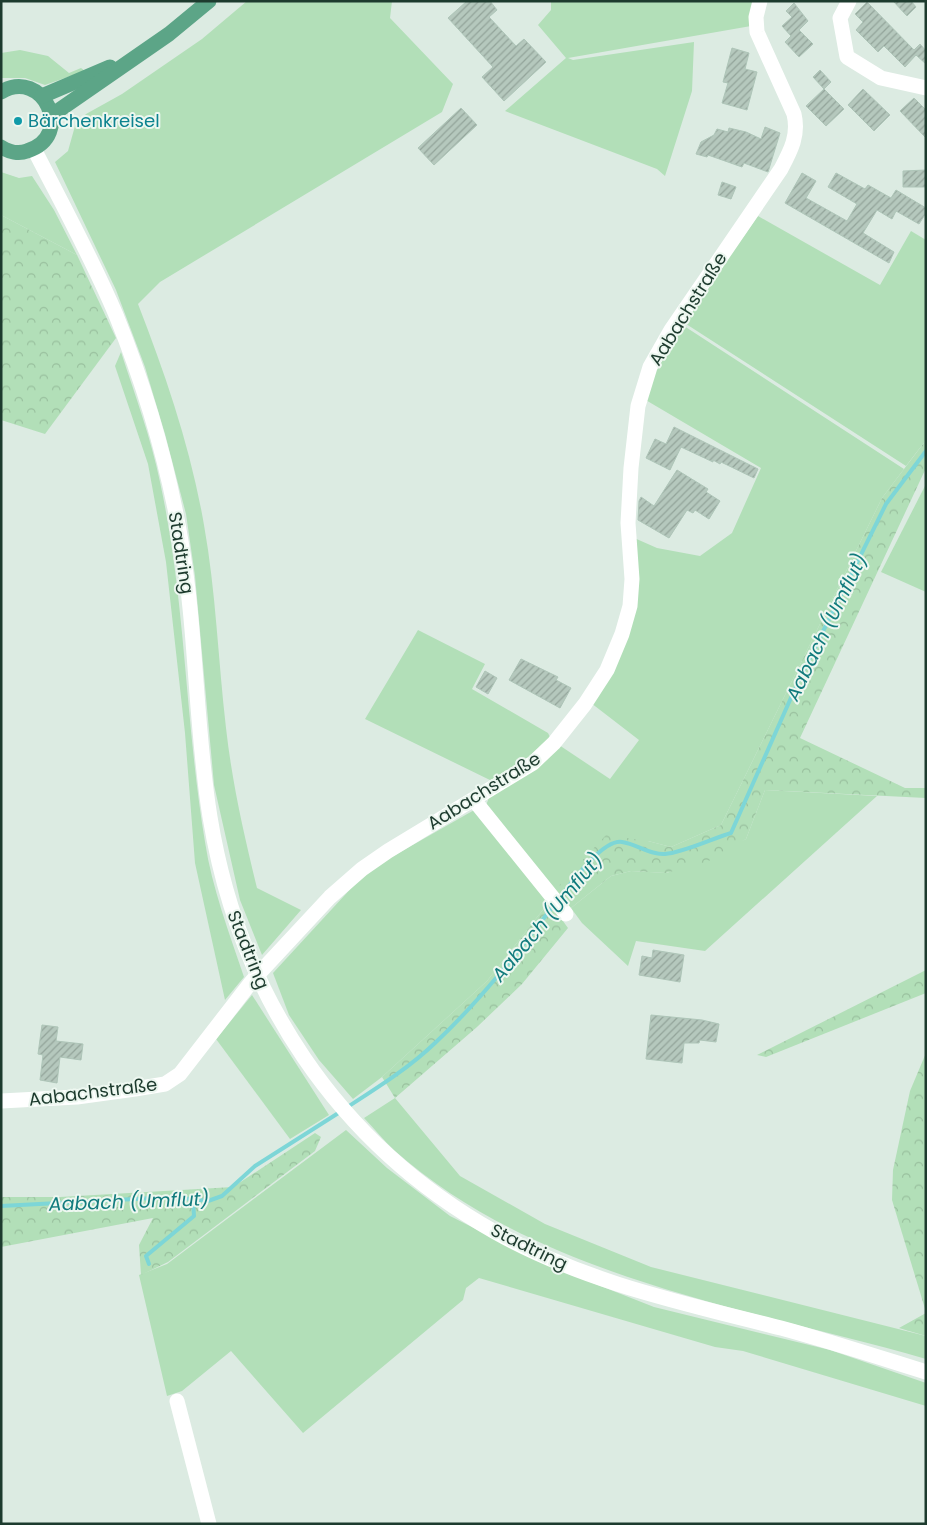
<svg xmlns="http://www.w3.org/2000/svg" width="927" height="1525" font-family="Poppins,sans-serif">
<style>
.green{fill:#b2dfb8}
.forest{fill:url(#forest-crowns)}
.lines{fill:none;stroke-linecap:round;stroke-linejoin:round}
.stream{stroke:#7dd6d7;stroke-width:4}
.building{fill:url(#building-hatch);stroke:#aec5b8}
.minor{stroke:#fff;stroke-width:15}
.major{stroke:#5ca587;stroke-width:15}
.culture-dot{fill:#0f9aa8;stroke:#edf7f0;stroke-width:2}
.labels{text-anchor:middle;stroke-width:4;stroke-linejoin:round;paint-order:stroke}
.culture-label{font-size:18px;fill:#0d838f;stroke:#edf7f0;text-anchor:start}
.street-label{font-size:18px;fill:#1d3b2e;stroke:#edf7f0}
.water-label{font-size:19px;font-style:italic;fill:#117b7d;stroke:#edf7f0}
</style>
<defs>
<pattern id="forest-crowns" width="20" height="18" patternUnits="userSpaceOnUse" patternTransform="scale(1.25)"><rect width="20" height="18" fill="#b2dfb8"/><path d="M2 6a3 3 0 1 1 6 0M12 15a3 3 0 1 1 6 0" fill="none" stroke="#99c09e"/></pattern>
<pattern id="building-hatch" width="6" height="6" patternUnits="userSpaceOnUse" patternTransform="scale(1.25)"><rect width="6" height="6" fill="#b5c8bd"/><path d="M-1 1l2-2M0 6l6-6M5 7l2-2" fill="none" stroke="#93a49a"/></pattern>
</defs>
<rect width="100%" height="100%" fill="#dcebe2"/>
<g class="green">
<path d="M247 1H392L390 18 453 84 442 112 160 282 138 304C166 376 191 449 204 525 216 592 218 660 226 728 232 782 244 835 257 888L301 910 262 955 240 900 214 785 195 576 186 514 165 434 145 367 116 290 55 162 68 151 75 126 86 114 122 94 202 39Z"/>
<path d="M551 1H755L751 26 568 58 573 60 694 42 692 91 665 176 657 169 505 111 566 58 538 25 551 10Z"/>
<path d="M20 50 48 56 69 73 81 68 85 71 45 85 25 78H1V53Z"/>
<path d="M1 172 19 178 32 176 54 210 77 255 1 215Z"/>
<path d="M758 216 880 285 911 231 926 240V440L906 466 683 322Z"/>
<path d="M681 324 904 469 882 498 721 825 671 847 648 841 554 891 485 808 490 795 559 745 610 779 639 740 591 703 618 652 632 537 657 548 700 556 732 533 761 468 644 399 659 358Z"/>
<path d="M121 352C135 395 151 438 160 482 186 601 185 723 205 842 212 888 229 932 244 977L225 1000 195 863 185 733 166 562 148 464 115 366Z"/>
<path d="M926 484V592L881 572Z"/>
<path d="M418 630 485 664 472 689 548 733 551 739 538 753 494 782 365 719Z"/>
<path d="M765 790 877 796 705 951 636 941 628 966 582 923 571 908 611 876 631 871 667 873 746 839Z"/>
<path d="M476 809 549 902 487 981 382 1077 353 1099 319 1060 289 1015 273 973 367 871Z"/>
<path d="M252 995 329 1115 290 1139 216 1039Z"/>
<path d="M395 1098 460 1176 545 1224 651 1267 926 1336V1359C748 1308 539 1278 395 1151 384 1141 375 1129 364 1118Z"/>
<path d="M346 1130 387 1168 450 1216 547 1265 654 1307 830 1350 926 1383V1406L743 1351 715 1347 479 1278 466 1288 463 1300 303 1433 231 1351 182 1391 167 1396 139 1275 167 1264Z"/>
</g>
<g class="forest">
<path d="M1 215 77 255 116 338 45 434 1 420Z"/>
<path d="M926 440V468L800 738 905 788H926V798L765 790 746 839 707 862 666 873 631 871 611 876 571 908 554 891 606 835 648 841 671 847 721 825 882 498Z"/>
<path d="M549 902 568 928 522 984 477 1027 395 1098 382 1077 487 981Z"/>
<path d="M926 970V993L766 1057 757 1055Z"/>
<path d="M926 1053V1312L892 1200 893 1170 910 1091Z"/>
<path d="M315 1133 321 1137 315 1151 168 1262 141 1275 139 1245 153 1218 1 1247V1197H60L233 1187Z"/>
<path d="M926 1313V1336L899 1328Z"/>
</g>
<g class="lines">
<g class="stream">
<path d="M559 899C570 885 602 839 622 842 637 844 649 855 665 854 682 853 714 838 731 833L798 682 886 504 926 451"/>
<path d="M346 1108C377 1088 409 1068 435 1043 480 1001 517 953 554 905"/>
<path d="M1 1206 173 1197 208 1201 222 1196 255 1166 340 1112"/>
<path d="M149 1264 146 1256 194 1216 193 1200"/>
</g>
</g>
<g class="building">
<path d="M467 1H490L497 10 489 17 516 46 524 39 546 62 504 101 482 77 493 67 448 18Z"/>
<path d="M893 1H911L916 7 907 16Z"/>
<path d="M867 2 914 50 920 44 926 51V64L916 55 905 67 884 46 878 52 856 30 863 22 855 14Z"/>
<path d="M794 3 808 21 799 30 813 44 799 57 785 42 791 36 782 26 792 17 786 11Z"/>
<path d="M732 48 749 53 745 69 757 72 747 110 722 103 728 83 723 82Z"/>
<path d="M820 70 831 82 824 89 813 77Z"/>
<path d="M824 89 844 109 826 126 806 106Z"/>
<path d="M863 89 890 115 874 131 848 105Z"/>
<path d="M914 98 926 110V138L900 111Z"/>
<path d="M461 108 477 125 434 165 418 148Z"/>
<path d="M765 127 780 133 768 172 744 163 742 167 708 155 707 157 696 154 701 142 714 135 717 129 728 132 729 128 746 132 761 139Z"/>
<path d="M926 170V187H903V171Z"/>
<path d="M802 173 816 181 806 198 847 221 857 204 828 187 836 173 865 189 868 185 891 198 896 190 926 208V213L919 224 896 211 892 219 877 210 863 233 894 252 889 263 785 203Z"/>
<path d="M722 182 736 187 731 199 718 195Z"/>
<path d="M674 427 758 469 754 478 721 462 720 464 713 460V462L681 447 670 470 646 458 655 439 666 444Z"/>
<path d="M677 470 708 489 706 492 720 501 709 519 695 510 693 513 687 510 669 538 638 520 639 501 641 497 654 506Z"/>
<path d="M521 659 558 677 556 680 571 688 560 708 509 680Z"/>
<path d="M485 671 497 678 488 694 476 687Z"/>
<path d="M653 950 684 955 680 982 639 975 642 956 652 958Z"/>
<path d="M651 1015 702 1020 719 1024 716 1042 700 1040 699 1043H684L682 1063 646 1059Z"/>
<path d="M42 1025 58 1027 56 1041 83 1044 81 1060 60 1057 57 1083 40 1080 43 1055 38 1054Z"/>
</g>
<g class="lines">
<g class="minor">
<path d="M849 1 840 18 847 57 881 78 926 88"/>
<path d="M34 149C62 204 92 258 116 315 145 387 168 464 181 541 197 632 195 726 210 817 239 995 337 1143 495 1232 584 1282 683 1303 781 1328 829 1341 878 1357 926 1372"/>
<path d="M474 800 566 914"/>
<path d="M1 1101 77 1097 135 1089 165 1084 180 1074 252 981 330 897 362 869 388 851 533 763 554 743 585 704 607 670 622 634 630 606 632 579 628 523 631 468 638 406 650 367 671 330 781 169C791 150 799 135 794 114L757 32 756 17 760 1"/>
<path d="M177 1401 209 1524"/>
</g>
<g class="major">
<path d="M1 92C43 67 76 136 27 151 19 154 9 152 1 147"/>
<path d="M42 96 110 67"/>
<path d="M52 115 169 34 209 1"/>
</g>
</g>
<circle class="culture-dot" cx="18" cy="121" r="5"/>
<g class="labels">
<g class="culture-label">
<text x="28" y="127">Bärchenkreisel</text>
</g>
<g class="street-label">
<text transform="translate(688 309) rotate(-58)" y="6">Aabachstraße</text>
<text transform="translate(181 553) rotate(81)" y="6">Stadtring</text>
<text transform="translate(484 791) rotate(-32)" y="6">Aabachstraße</text>
<text transform="translate(248 950) rotate(68)" y="6">Stadtring</text>
<text transform="translate(93 1092) rotate(-7)" y="6">Aabachstraße</text>
<text transform="translate(529 1247) rotate(26)" y="6">Stadtring</text>
</g>
<g class="water-label">
<text transform="translate(826 627) rotate(-64)" y="7">Aabach (Umflut)</text>
<text transform="translate(547 917) rotate(-50)" y="7">Aabach (Umflut)</text>
<text transform="translate(129 1201) rotate(-2)" y="7">Aabach (Umflut)</text>
</g>
</g>
<rect width="927" height="1525" fill="none" stroke="#1d3b2e" stroke-width="5"/>
</svg>
